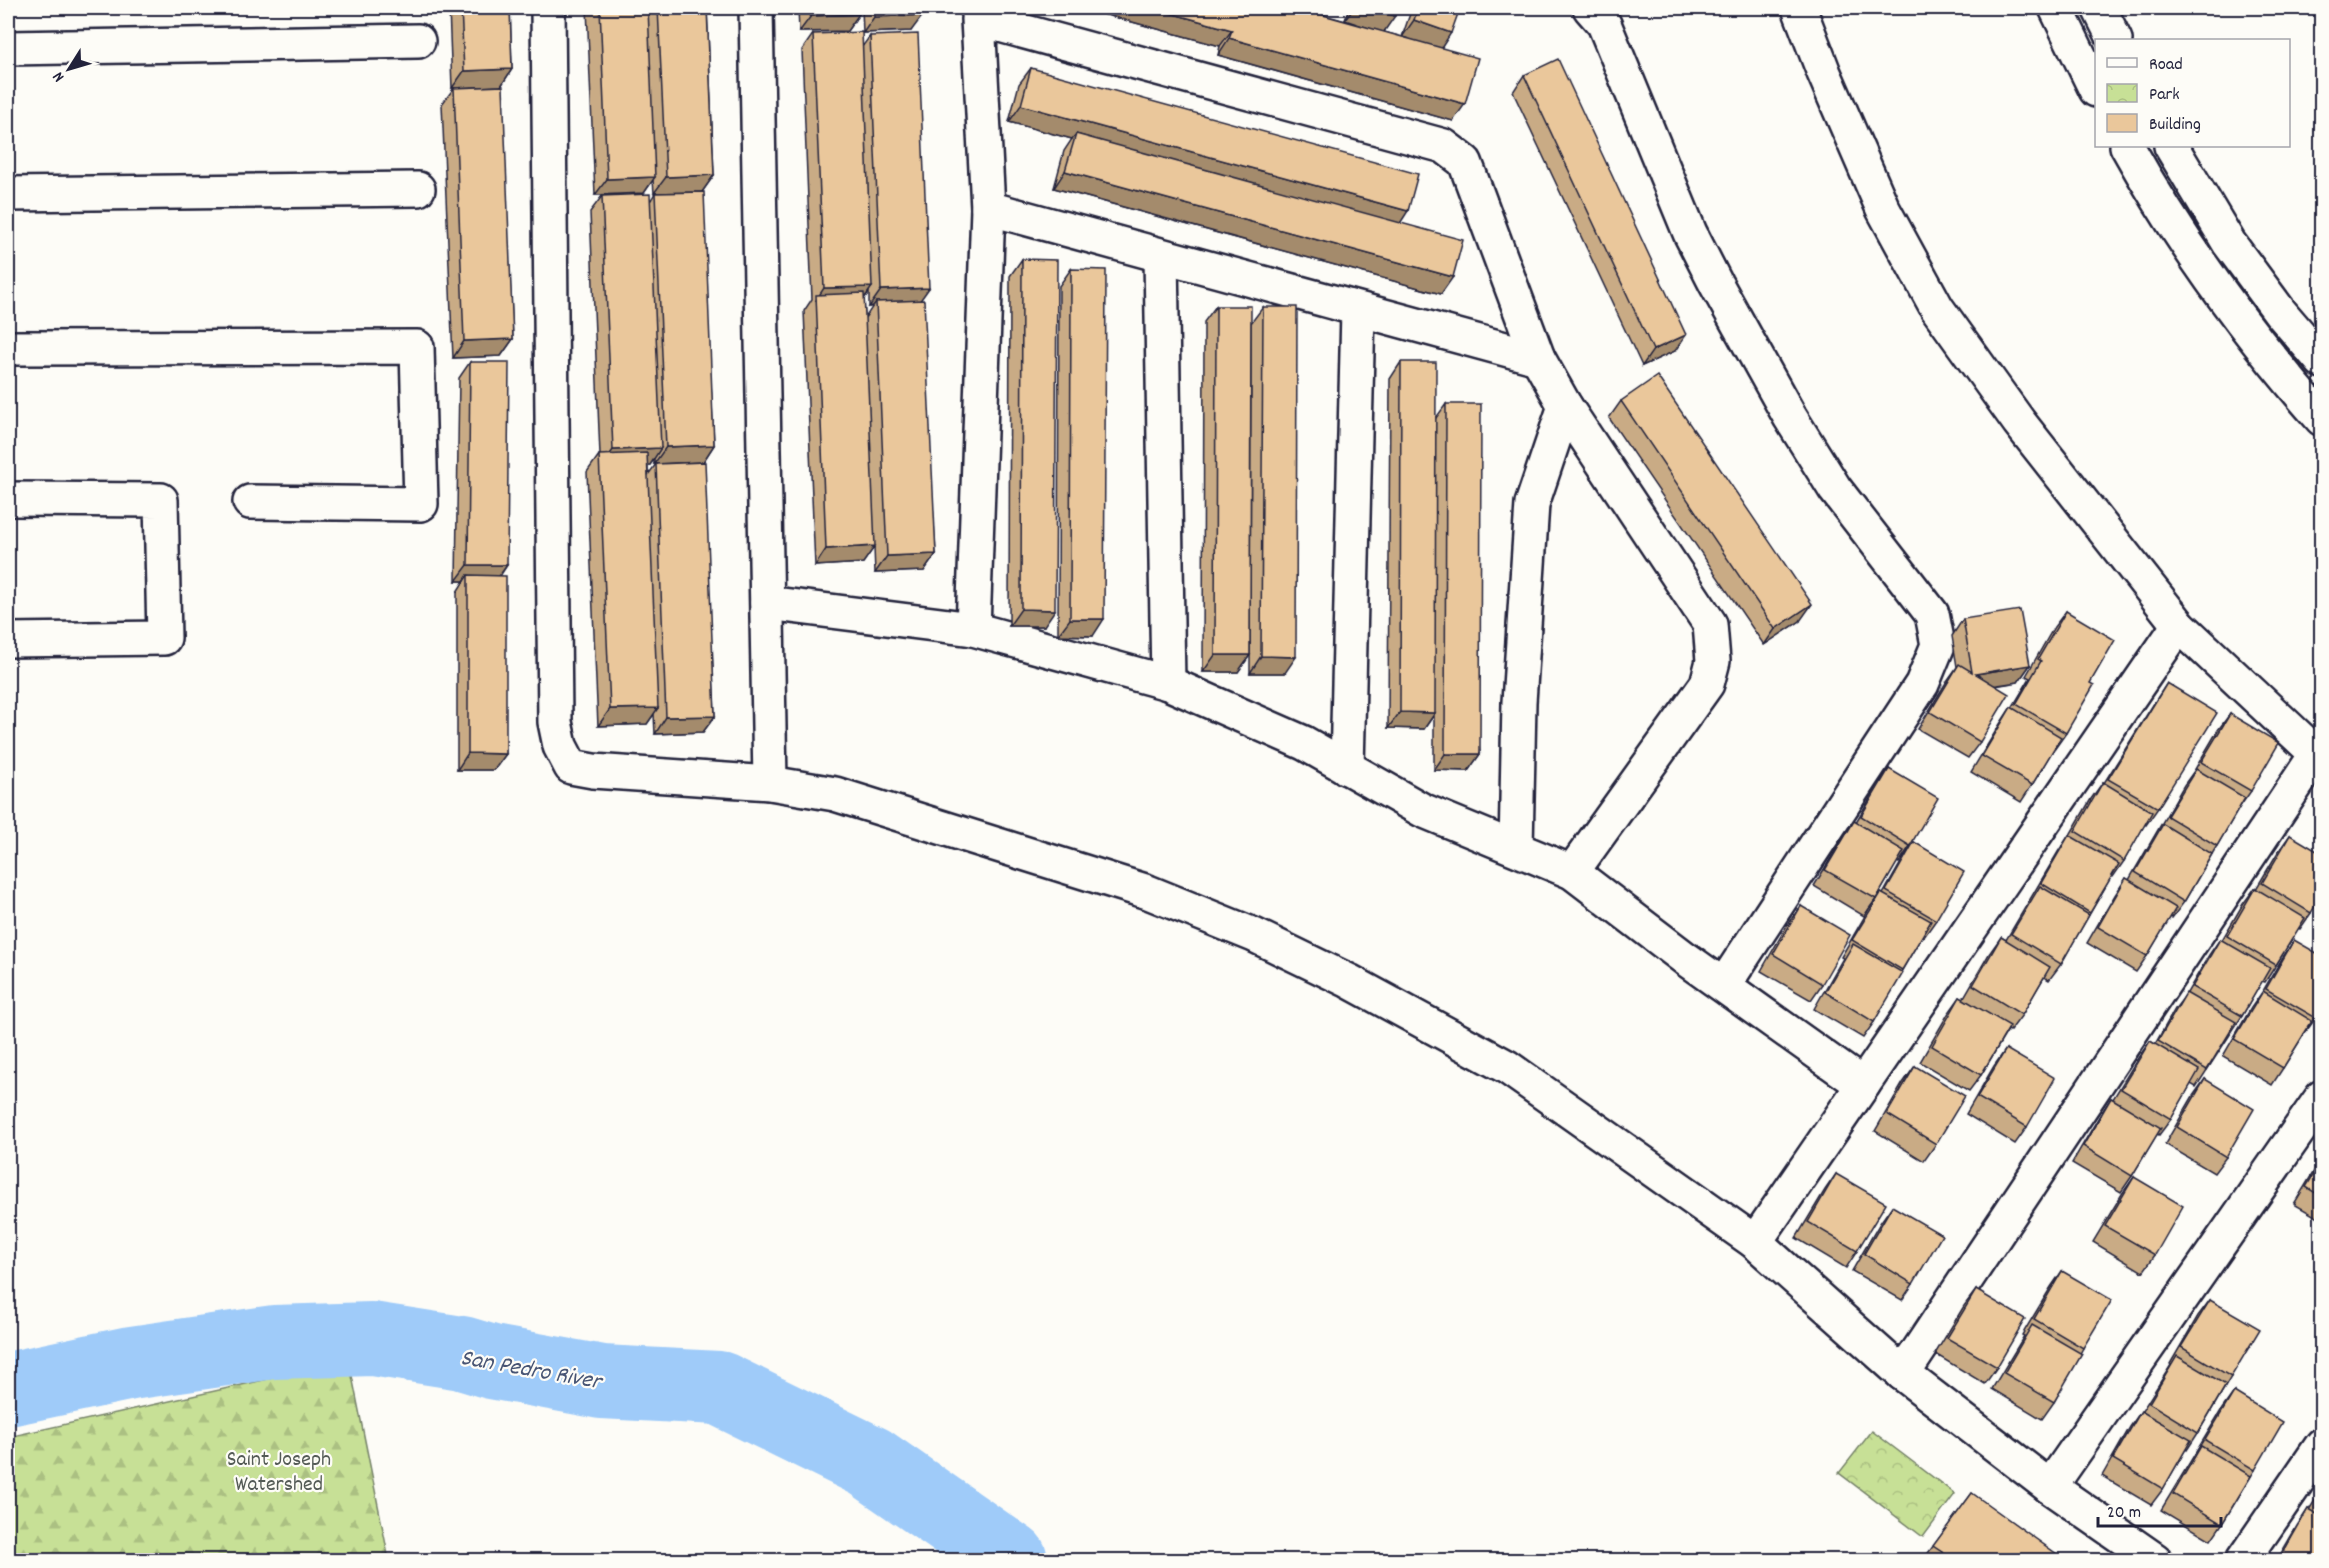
<svg xmlns="http://www.w3.org/2000/svg" width="2329" height="1568" font-family="Dekko,sans-serif">
<style>
.forest{fill:url(#forest-firs);stroke:#748168;stroke-width:1.5}
.park{fill:url(#park-crowns);stroke:#748168;stroke-width:1.5}
.lines{fill:none;stroke-linecap:round;stroke-linejoin:round}
.river{stroke:#9fcbf9;stroke-width:74}
.street-casing{stroke:#22223b;stroke-width:38}
.street{stroke:#fdfcf7;stroke-width:33}
.wall{fill:#c9ab85;stroke:#22223b;stroke-width:1.5;fill-rule:evenodd}
.shaded-wall{fill:#a48b6c;stroke:#22223b;stroke-width:1.5}
.building{fill:#eac79b;stroke:#22223b;stroke-width:1.5}
.labels{text-anchor:middle;stroke-width:4.5;stroke-linejoin:round;paint-order:stroke}
.park-label{font-size:22px;fill:#545b56;stroke:#fdfcf7}
.water-label{font-size:24px;font-style:italic;fill:#485574;stroke:#fdfcf7}
</style>
<defs>
<pattern id="forest-firs" width="22" height="20" patternUnits="userSpaceOnUse" patternTransform="scale(1.5)"><rect width="22" height="20" fill="#c7e096"/><path d="M5 1l3.5 6h-7zM16 11l3.5 6h-7z" fill="#abc082"/></pattern>
<pattern id="park-crowns" width="20" height="18" patternUnits="userSpaceOnUse" patternTransform="scale(1.5)"><rect width="20" height="18" fill="#c7e096"/><path d="M2 6a3 3 0 1 1 6 0M12 15a3 3 0 1 1 6 0" fill="none" stroke="#abc082"/></pattern>
</defs>
<rect width="100%" height="100%" fill="#fdfcf7"/>
<filter id="ink" filterUnits="userSpaceOnUse"><feTurbulence type="fractalNoise" baseFrequency=".0167" numOctaves="2"/><feDisplacementMap in="SourceGraphic" scale="12" xChannelSelector="R" yChannelSelector="G"/><feConvolveMatrix kernelMatrix="1 2 1 2 8 2 1 2 1" color-interpolation-filters="sRGB"/></filter>
<g filter="url(#ink)">
<path class="forest" d="M349 1361 389 1560H8V1437Z"/>
<path class="park" d="M1872 1431 1955 1494 1923 1537 1839 1473Z"/>
<g class="lines">
<path class="river" d="M8 1389 131 1363 274 1342 372 1339 462 1353 492 1362 602 1382 719 1388 870 1462 1011 1560"/>
<defs>
<g id="street">
<path d="M548 8 555 722 560 746 571 767 593 771 770 783 835 794 1148 892 1254 935 1349 981 1507 1067 1755 1242 1903 1374 2050 1487 2155 1560"/>
<path d="M756 8 770 783"/>
<path d="M1590 8 1604 24 1690 233 1716 284 1790 417 1835 489 1932 614 1938 645 1922 684 1724 985"/>
<path d="M1799 8 1824 73 1883 209 1937 308 2019 422 2179 625 2322 759"/>
<path d="M2056 8 2096 90"/>
<path d="M2099 8 2115 40"/>
<path d="M8 48 418 41"/>
<path d="M2127 146C2181 243 2248 335 2322 419"/>
<path d="M2171 146 2229 243 2280 312 2322 361"/>
<path d="M8 194 418 189"/>
<path d="M988 208 1538 358"/>
<path d="M1161 256 1168 683"/>
<path d="M8 348 417 347 421 504 250 502"/>
<path d="M8 499 161 500 164 638 8 640"/>
<path d="M767 603 973 629 1168 683 1304 743 1422 810 1572 872 1686 959 1863 1085"/>
<path d="M973 629 988 208 978 19 1444 146 1465 162 1538 358 1565 406 1710 624 1713 661 1707 684 1572 872"/>
<path d="M1347 768 1358 310"/>
<path d="M1516 848 1519 702 1532 504 1565 406"/>
<path d="M1755 1242 2179 625"/>
<path d="M1903 1374 2316 755"/>
<path d="M2050 1487 2322 1097"/>
<path d="M2243 1560 2322 1445"/>
</g>
</defs>
<use href="#street" class="street-casing"/>
<use href="#street" class="street"/>
</g>
<g class="wall">
<path d="M449 8H510L512 69 501 86 513 339 501 356 453 358 442 104 454 88H452Z"/>
<path d="M587 8H707L714 175 702 192 714 445 703 462 715 716 703 732 655 734 654 714 647 724 598 726 587 472 599 455H600L590 212 602 196 651 200 655 193 686 192 654 193 653 180 644 193 595 195ZM654 459V464H656L648 475V465H650Z"/>
<path d="M798 8H859V14L847 31 799 32Z"/>
<path d="M862 8H923L911 31 863 33Z"/>
<path d="M1081 8 1318 13 1356 24 1345 20 1349 8H1397L1384 32 1402 37 1412 8H1460L1441 48 1453 121 1218 55 1220 46Z"/>
<path d="M813 34 862 47 870 36 920 300 936 554 924 571 875 573 874 547 863 563 815 566 804 311 812 299 802 50ZM869 292V307L873 306 865 318 864 299Z"/>
<path d="M1031 68 1400 223 1441 294 1054 188 1064 151 1072 139 1009 122 1019 84Z"/>
<path d="M1524 75 1675 351 1642 366 1513 92Z"/>
<path d="M1022 259 1044 626H1009L1010 276Z"/>
<path d="M1071 269 1093 636 1058 635 1059 286Z"/>
<path d="M1216 306 1250 655 1238 672H1203L1204 322Z"/>
<path d="M1263 307 1285 673H1250L1251 323Z"/>
<path d="M470 362 507 565 500 576 506 754 494 770H457V592L464 581H456L459 378Z"/>
<path d="M1401 362 1436 418 1446 404 1480 754 1468 771 1434 770V715L1424 729 1388 728 1390 379Z"/>
<path d="M1621 401 1800 621 1764 645 1609 418Z"/>
<path d="M2066 611 2090 683 2066 733 2054 750H2053L2032 785 2021 802 1971 772 2000 724 2011 707 2012 708 2030 678 2026 676 2054 627Z"/>
<path d="M1963 619 2030 665 2018 682 1995 686 1980 742 1968 758 1918 729 1947 681 1957 667 1952 636Z"/>
<path d="M2167 683 2158 808 2146 825 2145 824 2124 861 2113 877H2111L2061 964 2049 980 2044 977 2022 1015 2010 1031 2008 1030 1981 1075 1969 1091 1920 1062 1948 1014 1960 997 1963 999 1989 954 2001 937 2006 940 2058 852 2069 835H2070L2091 799 2103 782 2104 783 2156 700Z"/>
<path d="M2230 714 2251 791 2239 808 2184 902 2172 918 2170 917 2147 956 2136 972 2087 943 2115 895 2126 878 2129 880 2184 785 2194 771 2218 730Z"/>
<path d="M1889 769 1910 846 1899 863 1897 862 1876 899 1864 916 1814 886 1843 838 1854 821 1856 822 1878 785Z"/>
<path d="M2290 835 2311 913 2300 929 2298 928 2276 965 2265 982 2262 981 2242 1016 2196 1087 2191 1084 2171 1119 2159 1135 2157 1134 2132 1176 2121 1192 2072 1163 2100 1115 2111 1098 2113 1099 2138 1058 2150 1041 2155 1044 2175 1009 2187 993 2209 955 2220 939 2222 940 2243 904 2255 888 2256 889 2278 852Z"/>
<path d="M1914 842 1936 920 1924 937 1922 936 1901 972 1874 1022 1863 1038 1814 1009 1843 958 1841 957 1869 909 1881 893 1883 894 1903 859Z"/>
<path d="M1801 906 1822 984 1811 1000 1761 971 1789 922Z"/>
<path d="M2294 940 2316 1018 2304 1034 2283 1068 2272 1085 2223 1056 2251 1008 2263 991 2283 957Z"/>
<path d="M2006 1049 2027 1127 2015 1144 1966 1114 1994 1066Z"/>
<path d="M1915 1066 1936 1144 1924 1161 1875 1131 1903 1083Z"/>
<path d="M2205 1079 2226 1157 2214 1173 2165 1144 2193 1096Z"/>
<path d="M2322 1158V1220L2294 1204Z"/>
<path d="M1836 1174 1857 1251 1846 1268 1796 1238 1825 1190Z"/>
<path d="M2134 1177 2155 1255 2143 1272 2093 1242 2122 1194Z"/>
<path d="M1892 1206 1913 1284 1902 1300 1852 1271 1880 1223Z"/>
<path d="M2062 1271 2083 1348 2054 1402 2042 1419 1992 1389 2024 1336 2022 1335 2051 1287Z"/>
<path d="M1976 1290 1997 1367 1985 1384 1935 1354 1964 1306Z"/>
<path d="M2210 1300 2231 1377 2198 1433 2187 1450 2186 1449 2163 1489 2151 1505 2102 1476 2130 1427 2141 1411H2142L2171 1365 2170 1364 2198 1316Z"/>
<path d="M2234 1392 2255 1470 2222 1524 2211 1540 2161 1510 2222 1409Z"/>
<path d="M2322 1489V1560H2277L2297 1526 2308 1509 2309 1510Z"/>
<path d="M1972 1493 2059 1560H1923Z"/>
</g>
<g class="shaded-wall">
<path d="M1081 8H1152L1232 30 1220 46Z"/>
<path d="M1300 8H1322L1317 14Z"/>
<path d="M1354 8H1369L1395 16 1383 33 1345 20Z"/>
<path d="M859 14 847 31 799 32 811 16Z"/>
<path d="M923 15 911 31 863 33 874 17Z"/>
<path d="M1414 20 1451 33 1440 50 1402 37Z"/>
<path d="M1229 38 1465 104 1453 121 1218 55Z"/>
<path d="M512 69 501 86 452 88 464 71Z"/>
<path d="M1021 105 1408 211 1397 228 1076 134 1072 139 1009 122Z"/>
<path d="M1065 171 1453 277 1441 294 1054 188Z"/>
<path d="M714 175 702 192 654 193 666 177Z"/>
<path d="M655 177 644 193 595 195 607 179Z"/>
<path d="M872 287 861 303 816 300 824 288Z"/>
<path d="M929 288 917 305 876 302 873 306 869 307 881 290Z"/>
<path d="M1686 335 1675 351 1642 366 1653 350Z"/>
<path d="M513 339 501 356 453 358 464 341Z"/>
<path d="M714 445 703 462 654 464 666 447Z"/>
<path d="M661 448 650 465 601 467 613 450Z"/>
<path d="M875 546 863 563 815 566 826 549Z"/>
<path d="M936 554 924 571 875 573 887 556Z"/>
<path d="M468 565H507L495 582 468 575 464 581H456Z"/>
<path d="M1812 604 1800 621 1764 645 1775 629Z"/>
<path d="M1021 609 1055 610 1044 626H1009Z"/>
<path d="M1070 619H1104L1093 636 1058 635Z"/>
<path d="M1215 655H1250L1238 672H1203Z"/>
<path d="M1261 656 1296 657 1285 673H1250Z"/>
<path d="M2030 665 2018 682 1964 690 1976 674Z"/>
<path d="M658 708 647 724 598 726 610 709Z"/>
<path d="M1400 712 1435 713 1424 729 1388 728Z"/>
<path d="M715 716 703 732 655 734 666 717Z"/>
<path d="M468 753 506 754 494 770H457Z"/>
<path d="M1445 754H1480L1468 771 1434 770Z"/>
</g>
<g class="building">
<path d="M461 8H510L512 69 464 71Z"/>
<path d="M600 8H648L655 177 607 179Z"/>
<path d="M658 8H707L714 175 666 177Z"/>
<path d="M811 8H859V14L811 16Z"/>
<path d="M874 8H923V15L874 17Z"/>
<path d="M1152 8H1298L1478 58 1465 104 1229 38 1232 30Z"/>
<path d="M1369 8H1397L1395 16Z"/>
<path d="M1418 8H1460L1451 33 1414 20Z"/>
<path d="M862 32 872 287 824 288 813 34Z"/>
<path d="M918 34 929 288 881 290 870 36Z"/>
<path d="M1558 59 1686 335 1653 350 1524 75Z"/>
<path d="M1031 68 1418 174 1408 211 1021 105Z"/>
<path d="M503 86 513 339 464 341 454 88Z"/>
<path d="M1076 134 1463 240 1453 277 1065 171Z"/>
<path d="M704 192 714 445 666 447 655 193Z"/>
<path d="M650 194 661 448 613 450 602 196Z"/>
<path d="M1022 259 1057 260 1055 610 1021 609Z"/>
<path d="M1071 269 1106 270 1104 619H1070Z"/>
<path d="M864 293 875 546 826 549 816 295Z"/>
<path d="M924 300 936 554 887 556 876 302Z"/>
<path d="M1216 306H1251L1250 655H1215Z"/>
<path d="M1263 307H1297L1296 657 1261 656Z"/>
<path d="M470 362H509L507 565H468Z"/>
<path d="M1401 362H1436L1435 713 1400 712Z"/>
<path d="M1657 376 1812 604 1775 629 1621 401Z"/>
<path d="M1446 404H1481L1480 754H1445Z"/>
<path d="M647 453 658 708 610 709 599 455Z"/>
<path d="M705 462 715 716 666 717 656 464Z"/>
<path d="M468 575 506 576V754L468 753Z"/>
<path d="M2020 610 2030 665 1976 674 2009 694 1980 742 1930 712 1959 664 1972 672 1963 619Z"/>
<path d="M2066 611 2115 640 2090 683 2094 685 2066 733 2016 704 2041 661 2038 659Z"/>
<path d="M2167 683 2217 713 2158 808 2108 779Z"/>
<path d="M2011 707 2061 737 2032 785 1982 756Z"/>
<path d="M2230 714 2279 743 2251 791 2201 762Z"/>
<path d="M1889 769 1938 798 1910 846 1861 816Z"/>
<path d="M2196 769 2245 798 2217 846 2167 816Z"/>
<path d="M2103 782 2152 812 2124 861 2075 831Z"/>
<path d="M1854 821 1904 851 1876 899 1825 870Z"/>
<path d="M2163 824 2212 854 2184 902 2135 872Z"/>
<path d="M2069 835 2119 864 2090 913 2041 883Z"/>
<path d="M2290 835 2322 854V895L2311 913 2262 883Z"/>
<path d="M1914 842 1964 872 1936 920 1886 891Z"/>
<path d="M2126 878 2176 908 2147 956 2098 927Z"/>
<path d="M2040 886 2089 915 2061 964 2011 934Z"/>
<path d="M2255 888 2305 918 2276 965 2227 936Z"/>
<path d="M1881 893 1931 921 1902 970 1852 940Z"/>
<path d="M1801 906 1850 935 1822 984 1773 954Z"/>
<path d="M2001 937 2050 967 2022 1015 1973 985Z"/>
<path d="M2220 939 2270 968 2242 1016 2192 987Z"/>
<path d="M2294 940 2322 956V1008L2316 1018 2266 989Z"/>
<path d="M1853 944 1903 973 1874 1022 1825 992Z"/>
<path d="M2263 991 2312 1021 2283 1068 2234 1039Z"/>
<path d="M2186 993 2236 1022 2207 1070 2158 1041Z"/>
<path d="M1960 997 2010 1026 1981 1075 1932 1046Z"/>
<path d="M2150 1041 2199 1070 2171 1119 2121 1089Z"/>
<path d="M2006 1049 2055 1078 2027 1127 1977 1097Z"/>
<path d="M1915 1066 1965 1096 1936 1144 1887 1114Z"/>
<path d="M2205 1079 2254 1109 2226 1157 2177 1127Z"/>
<path d="M2111 1098 2161 1128 2132 1176 2083 1146Z"/>
<path d="M2322 1161V1197L2306 1187Z"/>
<path d="M1836 1174 1886 1203 1857 1251 1808 1222Z"/>
<path d="M2134 1177 2183 1206 2155 1255 2105 1226Z"/>
<path d="M1892 1206 1942 1235 1913 1284 1864 1254Z"/>
<path d="M2062 1271 2112 1300 2083 1348 2034 1319Z"/>
<path d="M1976 1290 2025 1319 1997 1367 1947 1338Z"/>
<path d="M2210 1300 2260 1329 2231 1377 2181 1347Z"/>
<path d="M2032 1325 2082 1354 2054 1402 2004 1373Z"/>
<path d="M2177 1356 2226 1385 2198 1433 2149 1403Z"/>
<path d="M2234 1392 2283 1422 2255 1470 2205 1440Z"/>
<path d="M2141 1411 2191 1440 2163 1489 2113 1459Z"/>
<path d="M2201 1446 2251 1476 2222 1524 2173 1494Z"/>
<path d="M1972 1493 2061 1557 2059 1560H1950L1951 1558 1933 1546Z"/>
<path d="M2308 1509 2322 1517V1560H2285L2280 1558Z"/>
</g>
</g>
<g class="labels">
<g class="park-label">
<text x="279" y="1465">Saint Joseph<tspan x="279" dy="25">Watershed</tspan></text>
</g>
<g class="water-label">
<text transform="translate(531 1368) rotate(10)" y="8">San Pedro River</text>
</g>
</g>
<rect width="2329" height="1568" fill="none" stroke="#fdfcf7" stroke-width="30"/>
<rect x="15" y="15" width="2299" height="1538" fill="none" stroke="#22223b" stroke-width="2" filter="url(#ink)"/>
<rect x="2095" y="39" width="195" height="108" fill="#fdfcf7" stroke="#a5a5ac" stroke-width="1.5"/>
<rect x="2107" y="58" width="30" height="9" fill="#fdfcf7" stroke="#a5a5ac" stroke-width="1.5"/>
<text x="2149" y="69" font-size="18" fill="#22223b">Road</text>
<rect x="2107" y="84" width="30" height="18" fill="url(#park-crowns)" stroke="#a5a5ac" stroke-width="1.5"/>
<text x="2149" y="99" font-size="18" fill="#22223b">Park</text>
<rect x="2107" y="114" width="30" height="18" fill="#eac79b" stroke="#a5a5ac" stroke-width="1.5"/>
<text x="2149" y="129" font-size="18" fill="#22223b">Building</text>
<g transform="translate(69 69) rotate(233)" stroke="#fdfcf7" stroke-width="4.5" paint-order="stroke">
<path d="M0-4.5L10 22L0 15L-10 22Z" fill="#22223b"/>
<text y="-9" font-size="16" font-weight="bold" text-anchor="middle" fill="#22223b">N</text>
</g>
<path d="M2098 1517v9h123v-9" fill="none" stroke="#22223b" stroke-width="3"/>
<text x="2107" y="1517" font-size="18" fill="#22223b" stroke="#fdfcf7" stroke-width="4.5" paint-order="stroke">20 m</text>
</svg>
